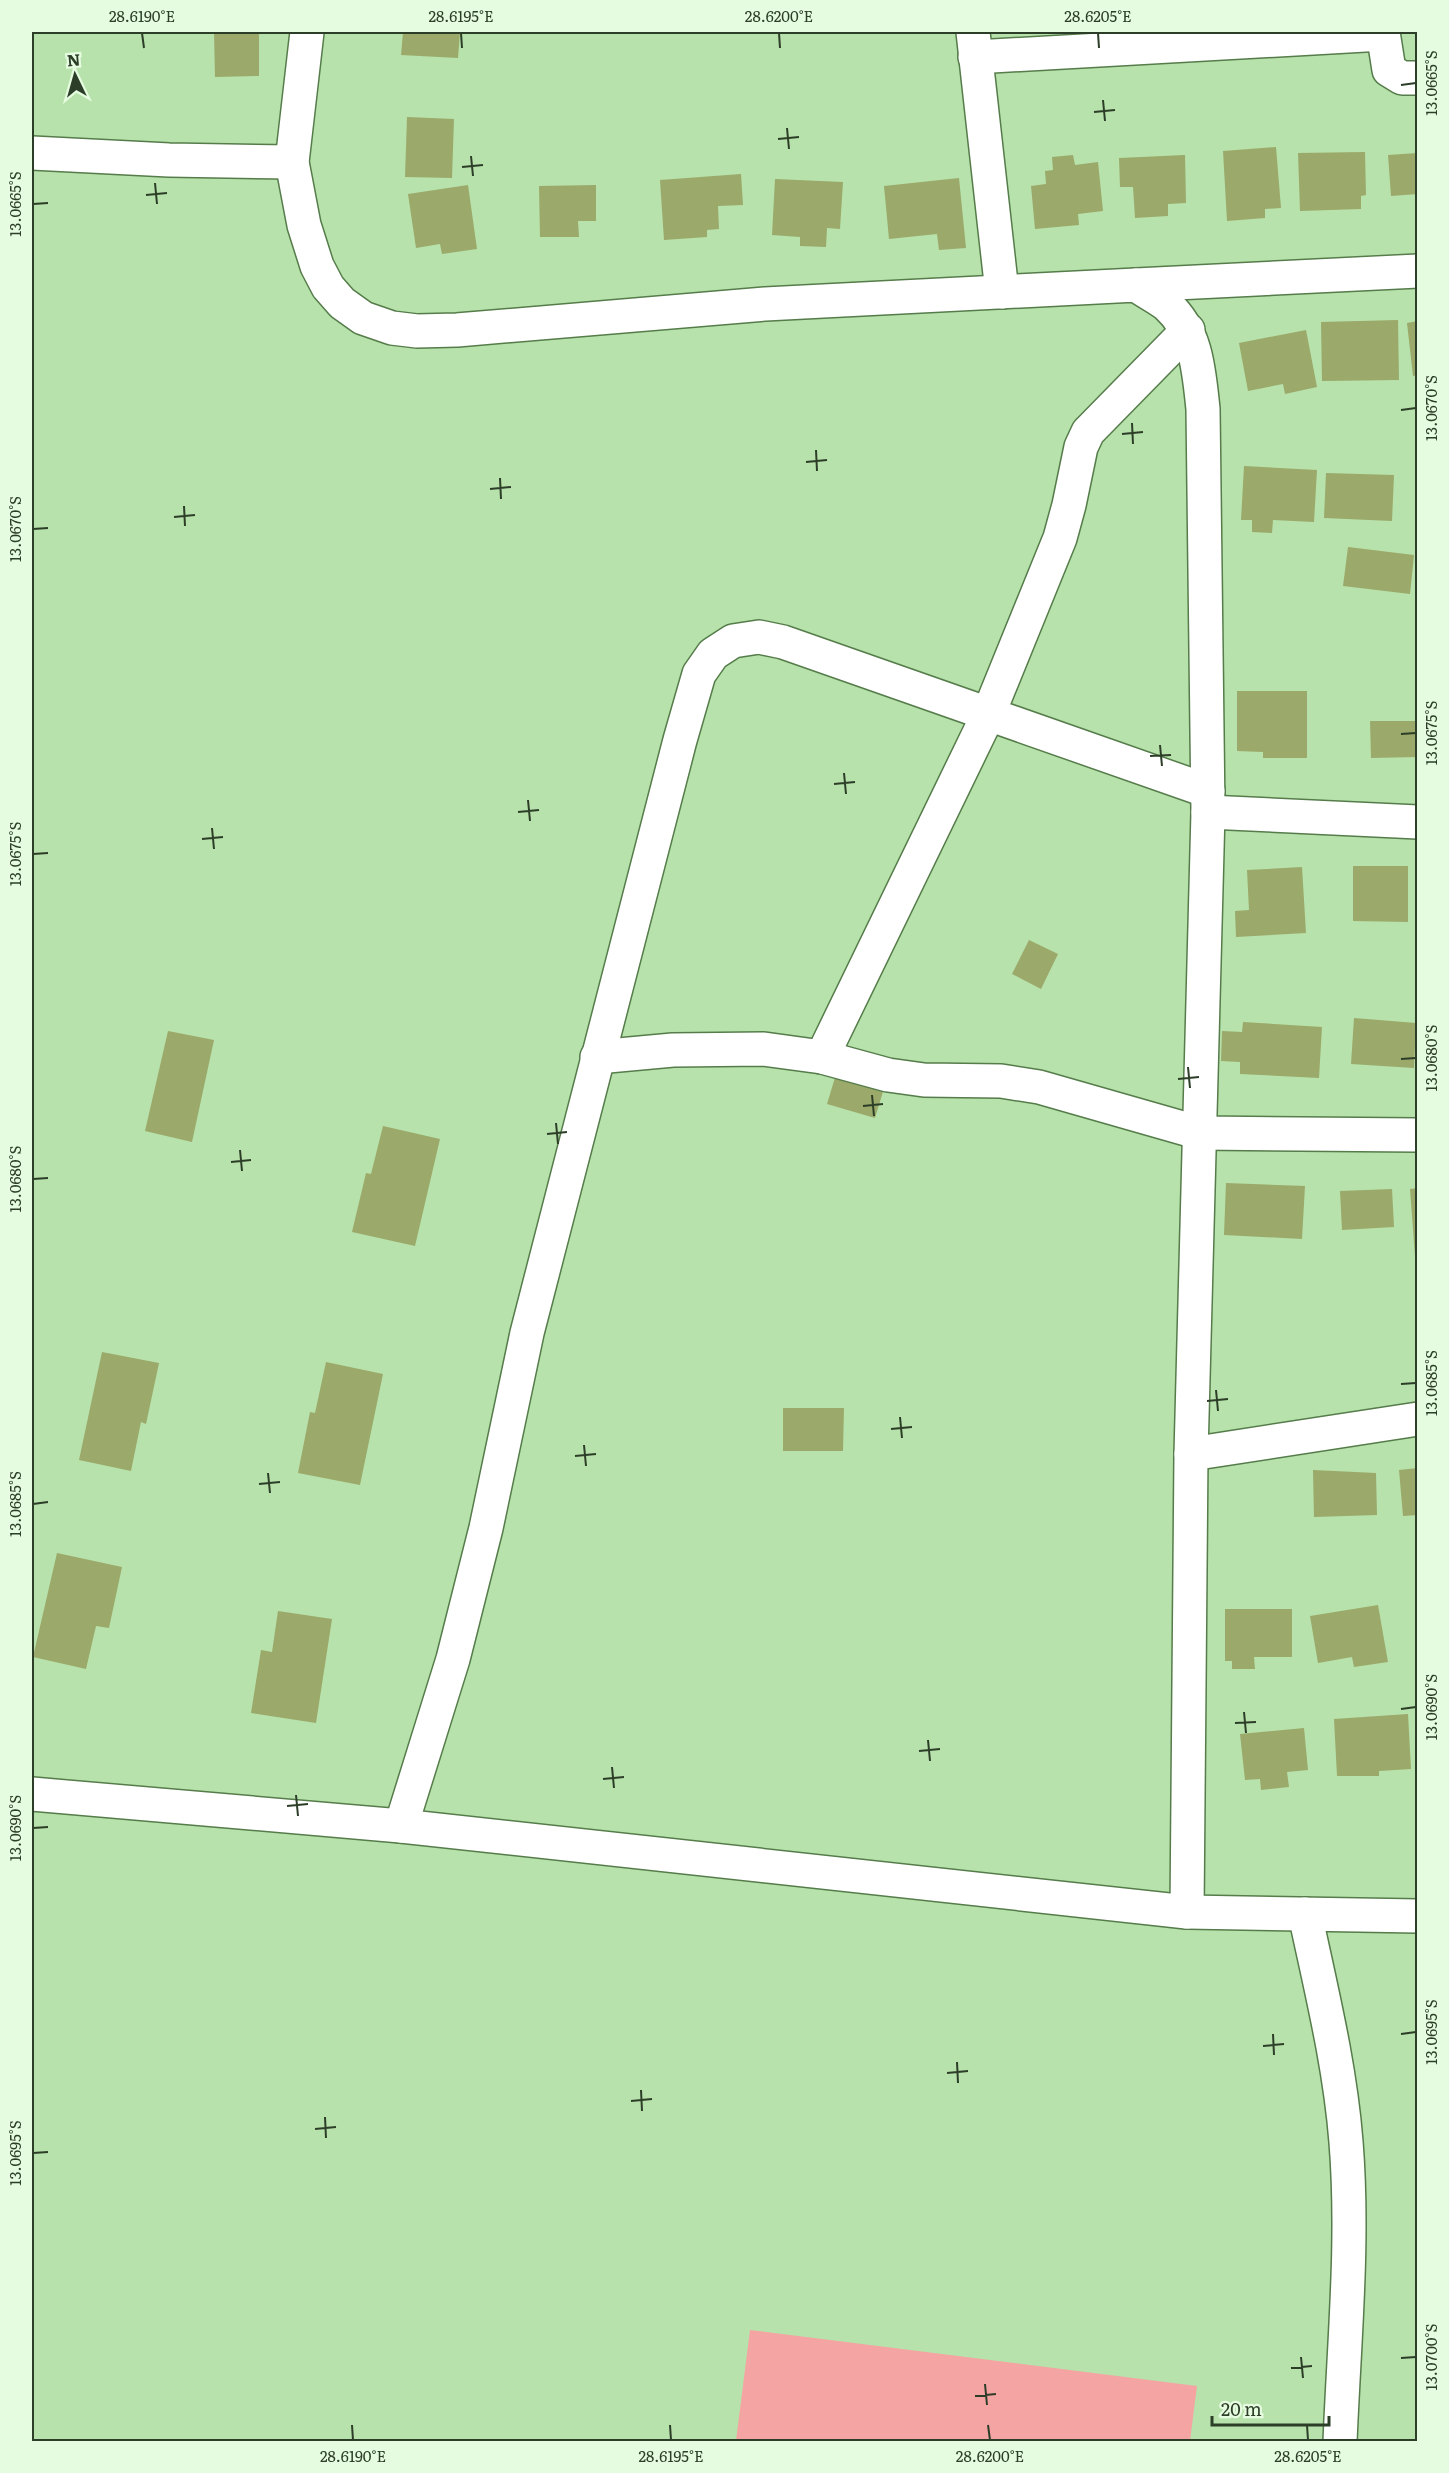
<svg xmlns="http://www.w3.org/2000/svg" width="1449" height="2473" font-family="Literata,serif">
<style>
.green{fill:#f5a4a4}
.building{fill:#9ba96a}
.lines{fill:none;stroke-linecap:round;stroke-linejoin:round}
.minor-casing{stroke:#557c4a;stroke-width:36}
.minor{stroke:#fff;stroke-width:33}
.ticks{fill:none;stroke:#2d3e28;stroke-width:2}
.neatline{fill:none;stroke:#2d3e28;stroke-width:2}
.ticks-label{font-size:15px;text-anchor:middle;fill:#2d3e28}
</style>
<rect width="100%" height="100%" fill="#b7e2ab"/>
<path class="green" d="M750 2330 1197 2386 1190 2441H736Z"/>
<g class="building">
<path d="M214 32H259V76L215 77Z"/>
<path d="M403 32H460L458 58 401 55Z"/>
<path d="M407 117 454 119 452 178 405 177Z"/>
<path d="M1276 147 1281 208 1265 209V218L1227 221 1223 151Z"/>
<path d="M1365 152 1366 195 1361 196V209L1300 211 1298 153Z"/>
<path d="M1418 153V194L1391 196 1388 155Z"/>
<path d="M1073 155 1075 165 1098 162 1103 211 1078 214 1079 225 1035 229 1031 186 1046 184 1045 171 1053 170 1052 157Z"/>
<path d="M1185 155 1186 203 1168 204V216L1135 218 1133 187H1120L1119 158Z"/>
<path d="M741 174 743 205 718 206 719 229 707 230V237L664 240 660 180Z"/>
<path d="M959 178 966 248 939 250 937 234 889 239 884 186Z"/>
<path d="M775 179 843 182 840 229 827 228 826 247 800 246V237L772 235Z"/>
<path d="M468 185 477 249 442 254 440 244 416 248 408 194Z"/>
<path d="M596 185V221H578L579 237H540L539 186Z"/>
<path d="M1398 320 1399 380 1322 381 1321 322Z"/>
<path d="M1418 321V375L1413 376 1407 323Z"/>
<path d="M1306 330 1317 387 1285 394 1283 384 1248 391 1239 343Z"/>
<path d="M1244 466 1317 470 1314 522 1273 520 1272 533 1252 532V520H1241Z"/>
<path d="M1326 473 1394 475 1392 521 1324 518Z"/>
<path d="M1348 547 1414 555 1410 594 1343 586Z"/>
<path d="M1237 691H1307V758H1263V752L1237 751Z"/>
<path d="M1370 721H1418V757L1371 758Z"/>
<path d="M1353 866H1408V922L1353 921Z"/>
<path d="M1302 867 1306 933 1236 937 1235 911 1249 910 1247 870Z"/>
<path d="M1029 940 1058 954 1041 989 1012 974Z"/>
<path d="M1354 1018 1416 1023 1414 1068 1351 1064Z"/>
<path d="M1243 1022 1322 1027 1319 1078 1240 1074V1062L1221 1061 1222 1031 1242 1032Z"/>
<path d="M168 1031 214 1040 192 1142 145 1131Z"/>
<path d="M837 1071 885 1085 875 1118 827 1104Z"/>
<path d="M383 1126 440 1139 415 1246 352 1232 366 1173 371 1174Z"/>
<path d="M1226 1183 1305 1186 1302 1239 1224 1235Z"/>
<path d="M1418 1188V1256H1415L1410 1189Z"/>
<path d="M1392 1189 1394 1227 1342 1230 1340 1191Z"/>
<path d="M102 1352 159 1363 146 1424 141 1422 131 1471 79 1460Z"/>
<path d="M326 1362 383 1374 360 1485 298 1473 310 1412 315 1413Z"/>
<path d="M783 1408H844L843 1451H783Z"/>
<path d="M1418 1468V1515L1403 1516 1399 1470Z"/>
<path d="M1313 1470 1376 1473 1377 1515 1314 1517Z"/>
<path d="M57 1553 122 1567 109 1628 96 1626 86 1669 33 1657Z"/>
<path d="M1378 1605 1388 1662 1354 1667 1352 1657 1318 1663 1310 1616Z"/>
<path d="M1225 1609H1292V1657H1254L1255 1669H1232V1661H1225Z"/>
<path d="M278 1611 332 1619 316 1723 251 1713 261 1650 272 1652Z"/>
<path d="M1408 1714 1411 1769 1379 1771V1776H1337L1334 1719Z"/>
<path d="M1304 1728 1308 1770 1287 1772 1289 1787 1261 1790 1260 1779 1245 1780 1240 1734Z"/>
</g>
<g class="lines">
<defs>
<g id="minor">
<path d="M307 32 292 162 304 225 317 266 328 287 342 303 363 318 392 328 417 331 457 330 765 304 1136 285C1146 292 1158 298 1167 305 1197 332 1199 372 1203 409L1208 812 1191 1454 1187 1912"/>
<path d="M973 32 1002 292"/>
<path d="M1383 32 1389 70 1402 78H1418"/>
<path d="M975 57 1383 34"/>
<path d="M32 153 169 160 292 162"/>
<path d="M1136 285 1418 271"/>
<path d="M1208 812 1418 822"/>
<path d="M597 1057 673 1050 764 1049 822 1057 888 1075 924 1080 1001 1081 1039 1087 1200 1133 1418 1135"/>
<path d="M822 1057 988 715 1060 538 1069 505 1081 447 1088 432 1188 330"/>
<path d="M1191 1454 1418 1419"/>
<path d="M32 1794 401 1826 1187 1912 1418 1916"/>
<path d="M401 1826 453 1659 486 1528 527 1333 680 740 699 674 713 654 733 641 759 637 783 642 1208 791"/>
<path d="M1305 1914C1321 1989 1340 2065 1346 2142 1354 2241 1344 2342 1340 2442"/>
</g>
</defs>
<use href="#minor" class="minor-casing"/>
<use href="#minor" class="minor"/>
</g>
<path class="ticks" d="M142 33 144 48M461 33 462 48M779 33 780 48M1098 33 1099 48M1401 85 1416 83M1103 100 1105 121M1094 112 1115 110M787 128 789 149M778 139 799 137M471 156 473 176M462 167 483 165M155 183 157 204M146 195 167 193M33 204 48 203M1401 410 1416 408M1132 423 1133 444M1122 434 1143 432M816 450 817 471M806 462 827 460M500 478 501 499M490 489 511 487M184 506 185 526M174 517 195 515M33 529 48 528M1401 734 1416 733M1160 745 1162 766M1150 756 1171 755M844 773 846 794M834 784 855 782M528 800 530 821M518 812 539 810M212 828 214 849M202 839 223 837M33 854 48 853M1401 1059 1416 1058M1188 1067 1190 1088M1178 1079 1199 1077M872 1095 874 1116M863 1106 883 1104M556 1123 558 1144M547 1134 567 1132M240 1150 242 1171M231 1162 251 1160M33 1179 48 1178M1401 1384 1416 1383M1216 1390 1218 1411M1207 1401 1228 1399M900 1417 902 1438M891 1429 912 1427M584 1445 586 1466M575 1456 596 1454M268 1473 270 1493M259 1484 280 1482M33 1504 48 1502M1401 1709 1416 1707M1244 1712 1246 1733M1235 1723 1256 1722M928 1740 930 1761M919 1751 940 1749M612 1767 614 1788M603 1779 624 1777M296 1795 298 1816M287 1806 308 1804M33 1828 48 1827M1273 2034 1274 2055M1401 2034 1416 2032M1263 2046 1284 2044M957 2062 958 2083M947 2073 968 2071M641 2090 642 2111M631 2101 652 2099M325 2117 326 2138M315 2129 336 2127M33 2153 48 2152M1301 2357 1303 2378M1401 2358 1416 2357M1291 2368 1312 2366M985 2384 987 2405M975 2396 996 2394M352 2425 353 2440M670 2425 671 2440M988 2425 990 2440M1307 2425 1308 2440"/>
<rect width="1449" height="2473" fill="none" stroke="#e6fce0" stroke-width="66"/>
<g transform="translate(75 75) rotate(355)" stroke="#e6fce0" stroke-width="4.5" paint-order="stroke">
<path d="M0-4.5L10 22L0 15L-10 22Z" fill="#2d3e28"/>
<text y="-9" font-size="16" font-weight="bold" text-anchor="middle" fill="#2d3e28">N</text>
</g>
<path d="M1212 2416v9h117v-9" fill="none" stroke="#2d3e28" stroke-width="3"/>
<text x="1221" y="2416" font-size="18" fill="#2d3e28" stroke="#e6fce0" stroke-width="4.5" paint-order="stroke">20 m</text>
<rect x="33" y="33" width="1383" height="2407" class="neatline"/>
<g class="ticks-label">
<text x="142" y="22">28.6190°E</text>
<text x="461" y="22">28.6195°E</text>
<text x="779" y="22">28.6200°E</text>
<text x="1098" y="22">28.6205°E</text>
<text transform="translate(1432 83) rotate(-90)" y="5">13.0665°S</text>
<text transform="translate(16 204) rotate(-90)" y="5">13.0665°S</text>
<text transform="translate(1432 408) rotate(-90)" y="5">13.0670°S</text>
<text transform="translate(16 529) rotate(-90)" y="5">13.0670°S</text>
<text transform="translate(1432 733) rotate(-90)" y="5">13.0675°S</text>
<text transform="translate(16 854) rotate(-90)" y="5">13.0675°S</text>
<text transform="translate(1432 1058) rotate(-90)" y="5">13.0680°S</text>
<text transform="translate(16 1179) rotate(-90)" y="5">13.0680°S</text>
<text transform="translate(1432 1383) rotate(-90)" y="5">13.0685°S</text>
<text transform="translate(16 1504) rotate(-90)" y="5">13.0685°S</text>
<text transform="translate(1432 1707) rotate(-90)" y="5">13.0690°S</text>
<text transform="translate(16 1828) rotate(-90)" y="5">13.0690°S</text>
<text transform="translate(1432 2032) rotate(-90)" y="5">13.0695°S</text>
<text transform="translate(16 2153) rotate(-90)" y="5">13.0695°S</text>
<text transform="translate(1432 2357) rotate(-90)" y="5">13.0700°S</text>
<text x="353" y="2462">28.6190°E</text>
<text x="671" y="2462">28.6195°E</text>
<text x="990" y="2462">28.6200°E</text>
<text x="1308" y="2462">28.6205°E</text>
</g>
</svg>
